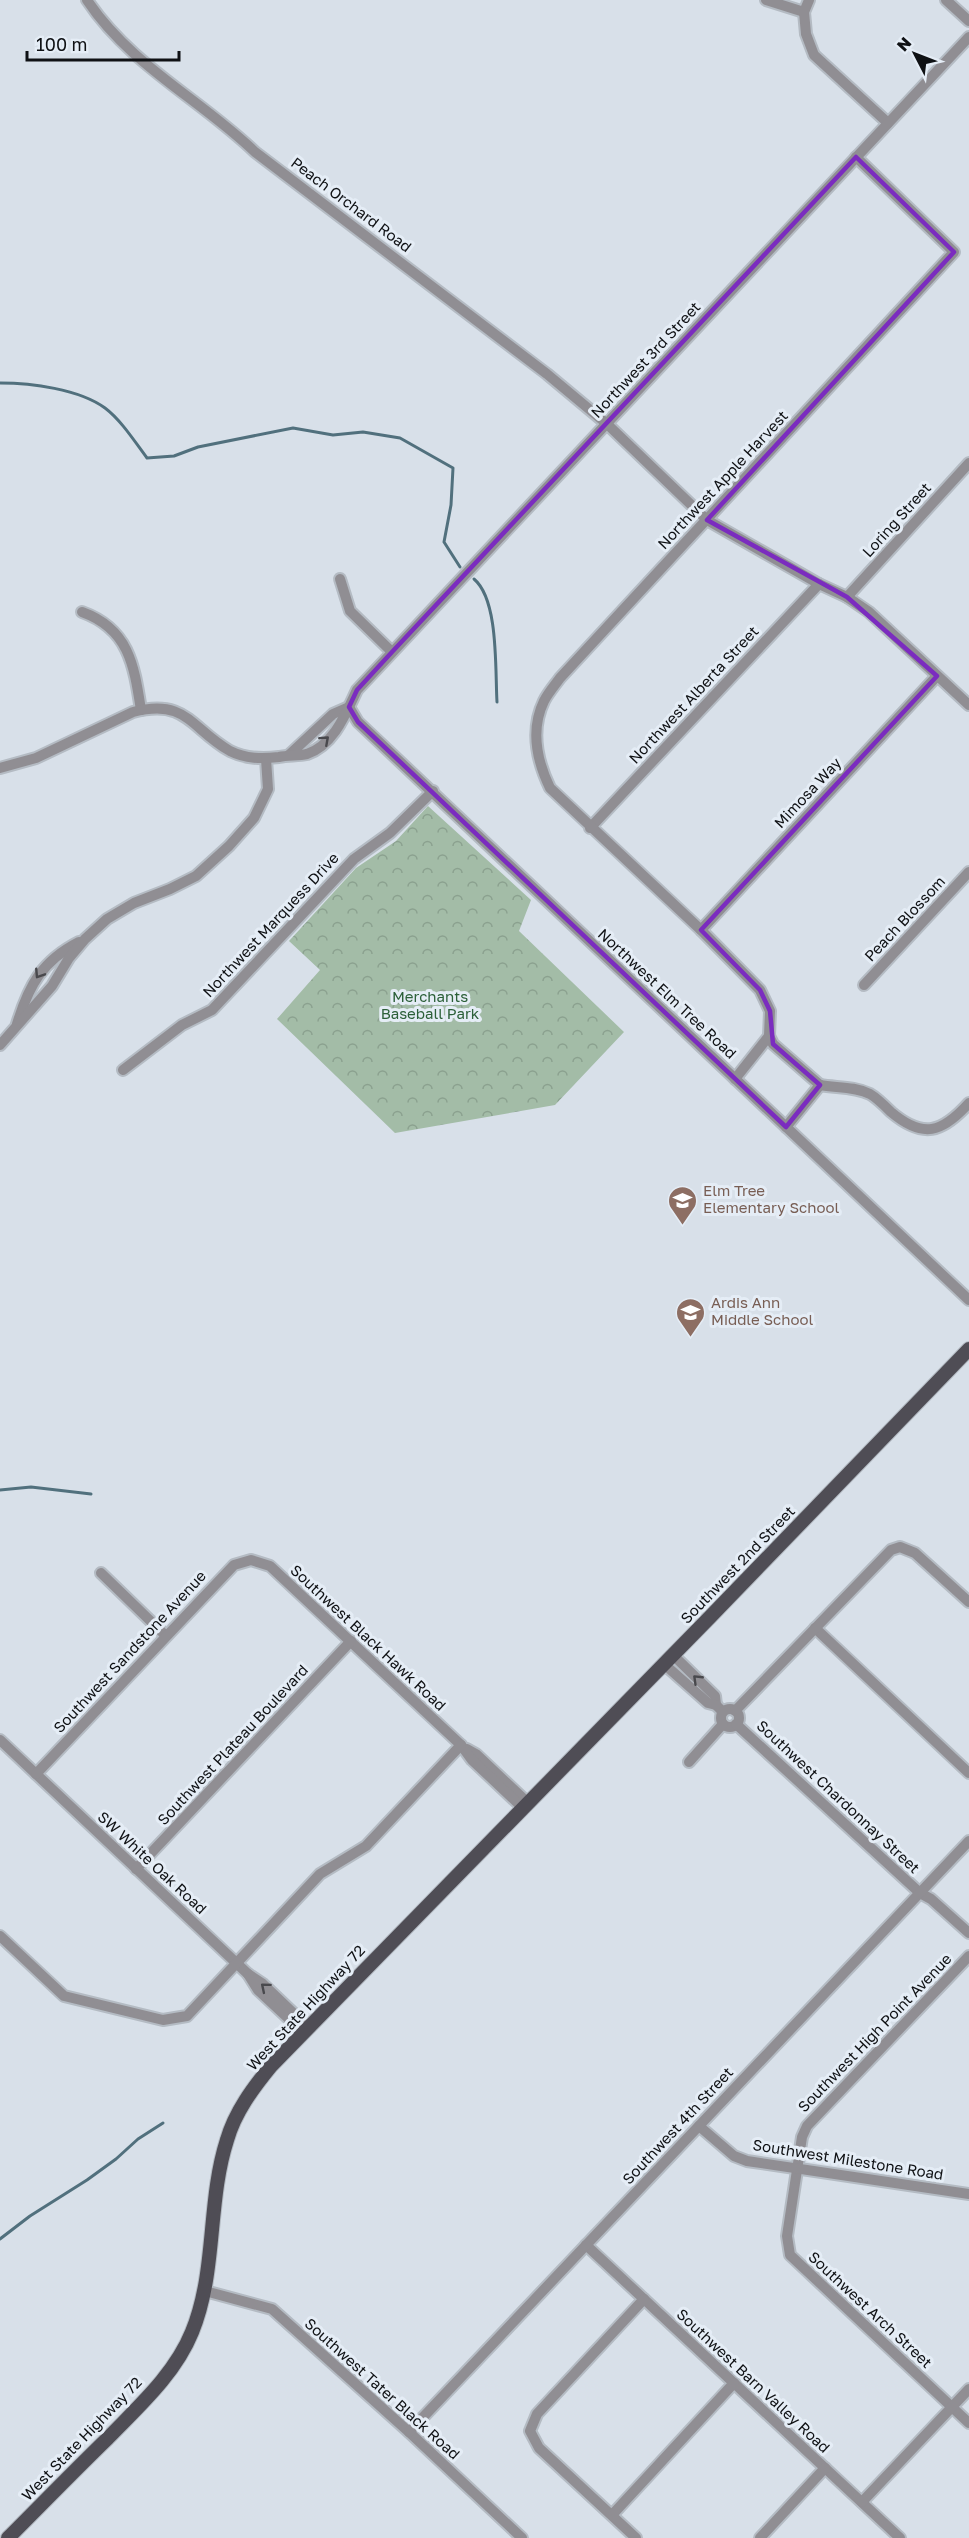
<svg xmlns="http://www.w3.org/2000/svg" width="969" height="2538" font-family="'Golos Text',sans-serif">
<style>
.park{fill:url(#park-crowns)}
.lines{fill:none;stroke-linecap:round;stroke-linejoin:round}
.stream{stroke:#51707d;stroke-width:3}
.minor-casing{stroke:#b4bbc3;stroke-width:14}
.major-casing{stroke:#b4bbc3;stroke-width:16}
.minor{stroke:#908e93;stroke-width:10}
.major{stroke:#4f4d55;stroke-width:14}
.oneway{stroke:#49494d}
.marked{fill:none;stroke:#7b2cbf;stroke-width:4.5;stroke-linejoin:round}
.labels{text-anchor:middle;stroke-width:6;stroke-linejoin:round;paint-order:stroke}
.street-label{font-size:15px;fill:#0f1114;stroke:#e5edf6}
.park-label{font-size:15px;fill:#2c6039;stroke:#e5edf6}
.education-label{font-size:15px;fill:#785e54;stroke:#e5edf6;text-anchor:start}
</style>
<defs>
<pattern id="park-crowns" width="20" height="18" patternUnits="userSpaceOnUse" patternTransform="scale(1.5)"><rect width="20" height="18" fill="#a3bca7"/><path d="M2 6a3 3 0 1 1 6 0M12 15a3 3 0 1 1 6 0" fill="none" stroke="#8ba18f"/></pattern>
</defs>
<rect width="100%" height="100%" fill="#d8e0e9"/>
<path class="park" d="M428 806 531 900 519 931 624 1032 555 1105 395 1133 277 1019 320 970 289 941 356 868 396 841Z"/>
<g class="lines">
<g class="stream">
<path d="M0 383C31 383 79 389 105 408 121 420 135 442 147 458L174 456 198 447 293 428 333 435 363 432 400 438 453 468 451 505 444 542 460 567"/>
<path d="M474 579C499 600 495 670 497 702"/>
<path d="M0 1490 31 1487 91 1494"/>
<path d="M0 2239 30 2216 87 2180 116 2159 138 2139 163 2123"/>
</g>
<defs>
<g id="minor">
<path d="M87 0C130 65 200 99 255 152L547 374 607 424 707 520 819 584 847 597 869 612 969 705"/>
<path d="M766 0 804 12"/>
<path d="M809 0 804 12 806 34 814 55 888 123"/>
<path d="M946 0 969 21"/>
<path d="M340 579 350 611 392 652"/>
<path d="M847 597 969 463"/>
<path d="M82 612C129 629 134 665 141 710"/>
<path d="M349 707 358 722 969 1300"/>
<path d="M289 755 333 714 349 707"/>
<path d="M0 768 36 758 133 712C187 698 191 729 230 751 246 759 262 759 279 757 288 755 298 756 307 754 334 745 346 713 357 690L969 37"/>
<path d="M590 828 819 584"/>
<path d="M701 930 937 676"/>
<path d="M864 985 969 872"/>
<path d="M17 1024C29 985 42 961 79 942"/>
<path d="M769 1036 773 1044 820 1085"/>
<path d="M0 1045 52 986 69 958 85 939 107 919 134 903 170 889 196 876 229 846 254 818 268 789 266 759"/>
<path d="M123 1070 182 1025 212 1010 354 859 390 833 433 791"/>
<path d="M735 1079 769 1036 770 1011 760 990 701 930 550 788C537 761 530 730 544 701 548 693 555 685 560 678L954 252 856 157"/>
<path d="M820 1085C836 1088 854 1086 870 1094 877 1098 885 1106 891 1112 923 1139 942 1133 969 1103"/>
<path d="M786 1127 820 1085"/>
<path d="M101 1573 166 1636"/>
<path d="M815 1628 969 1773"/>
<path d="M673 1655 715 1696 716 1705"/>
<path d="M664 1664 708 1703 716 1705 723 1712"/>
<circle cx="730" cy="1718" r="9"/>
<path d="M735 1711 891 1550 900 1547 915 1553 969 1602"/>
<path d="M736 1724 920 1893 931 1899 969 1933"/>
<path d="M0 1740 248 1974"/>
<path d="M467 1749 476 1754 528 1803"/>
<path d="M689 1762 723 1724"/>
<path d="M36 1774 234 1565 251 1560 270 1566 461 1745 472 1760 523 1808"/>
<path d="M136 1869 351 1641"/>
<path d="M0 1936 64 1996 163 2020 187 2016 320 1874 366 1846 461 1745"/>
<path d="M969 1956 807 2126 802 2137 787 2236 790 2255 969 2423"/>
<path d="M303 2032 258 1990 248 1974 263 1984 308 2027"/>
<path d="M699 2126 734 2156 747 2161 969 2194"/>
<path d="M586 2245 900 2538"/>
<path d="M205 2291 272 2309 409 2432 522 2538"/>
<path d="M409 2432 969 1841"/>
<path d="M862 2502 969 2389"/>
<path d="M612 2515 734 2383"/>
<path d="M636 2538 539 2448 530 2431 537 2414 644 2299"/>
<path d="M760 2538 825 2468"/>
</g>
<path id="major" d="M8 2538C41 2505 74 2471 108 2438 139 2406 175 2374 192 2332 217 2271 207 2202 227 2140 235 2112 253 2088 271 2066L711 1616 969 1349"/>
</defs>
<use href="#minor" class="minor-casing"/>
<use href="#major" class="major-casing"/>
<use href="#minor" class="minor"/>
<use href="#major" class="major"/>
</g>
<defs><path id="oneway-chevron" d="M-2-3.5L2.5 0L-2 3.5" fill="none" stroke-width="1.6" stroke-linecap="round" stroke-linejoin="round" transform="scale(1.5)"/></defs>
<g class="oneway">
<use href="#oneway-chevron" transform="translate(325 740) rotate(-42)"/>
<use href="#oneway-chevron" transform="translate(39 974) rotate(123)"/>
<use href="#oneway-chevron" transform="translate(697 1679) rotate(-136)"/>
<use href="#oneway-chevron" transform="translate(265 1987) rotate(-140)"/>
</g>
<path class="marked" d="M856 157 954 252 707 520 847 597 937 676 701 930 760 990 770 1011 773 1044 820 1085 786 1127 358 722 349 707 357 690 392 652Z"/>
<defs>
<symbol id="school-pin" viewBox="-11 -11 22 30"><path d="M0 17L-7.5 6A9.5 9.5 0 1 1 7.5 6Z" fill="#8d6e63" stroke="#e5edf6"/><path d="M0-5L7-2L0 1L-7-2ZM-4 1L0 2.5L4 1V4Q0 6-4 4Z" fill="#fff"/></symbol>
</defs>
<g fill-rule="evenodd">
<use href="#school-pin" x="666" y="1184" width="33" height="45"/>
<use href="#school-pin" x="674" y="1296" width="33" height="45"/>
</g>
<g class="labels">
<g class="street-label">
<text transform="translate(351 205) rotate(37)" y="5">Peach Orchard Road</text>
<text transform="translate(646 360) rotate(-47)" y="5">Northwest 3rd Street</text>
<text transform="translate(723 480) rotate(-47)" y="5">Northwest Apple Harvest</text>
<text transform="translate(897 520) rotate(-48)" y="5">Loring Street</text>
<text transform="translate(694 695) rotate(-47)" y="5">Northwest Alberta Street</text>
<text transform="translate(808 793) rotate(-47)" y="5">Mimosa Way</text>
<text transform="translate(905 919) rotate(-47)" y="5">Peach Blossom</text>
<text transform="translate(271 925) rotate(-47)" y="5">Northwest Marquess Drive</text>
<text transform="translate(667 994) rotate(43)" y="5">Northwest Elm Tree Road</text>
<text transform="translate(738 1565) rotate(-46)" y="5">Southwest 2nd Street</text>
<text transform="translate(368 1638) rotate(43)" y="5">Southwest Black Hawk Road</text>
<text transform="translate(130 1652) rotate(-47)" y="5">Southwest Sandstone Avenue</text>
<text transform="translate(233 1745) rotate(-47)" y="5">Southwest Plateau Boulevard</text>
<text transform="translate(838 1797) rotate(43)" y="5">Southwest Chardonnay Street</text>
<text transform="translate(152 1863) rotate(43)" y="5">SW White Oak Road</text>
<text transform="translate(306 2008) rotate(-47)" y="5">West State Highway 72</text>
<text transform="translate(875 2033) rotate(-46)" y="5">Southwest High Point Avenue</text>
<text transform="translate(678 2126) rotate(-47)" y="5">Southwest 4th Street</text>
<text transform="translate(848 2160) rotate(9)" y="5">Southwest Milestone Road</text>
<text transform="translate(870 2310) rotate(43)" y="5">Southwest Arch Street</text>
<text transform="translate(753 2381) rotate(43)" y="5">Southwest Barn Valley Road</text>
<text transform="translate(382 2389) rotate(42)" y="5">Southwest Tater Black Road</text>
<text transform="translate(82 2439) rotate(-46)" y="5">West State Highway 72</text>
</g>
<g class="park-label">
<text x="430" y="1002">Merchants<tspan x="430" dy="17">Baseball Park</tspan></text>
</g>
<g class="education-label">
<text x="703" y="1196">Elm Tree<tspan x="703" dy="17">Elementary School</tspan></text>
<text x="711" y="1308">Ardis Ann<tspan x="711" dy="17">Middle School</tspan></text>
</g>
</g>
<g transform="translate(915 54) rotate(312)" stroke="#e5edf6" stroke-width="4.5" paint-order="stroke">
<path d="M0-4.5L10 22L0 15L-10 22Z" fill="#0f1114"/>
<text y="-9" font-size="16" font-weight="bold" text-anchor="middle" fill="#0f1114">N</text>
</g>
<path d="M27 51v9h152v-9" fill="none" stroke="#0f1114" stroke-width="3"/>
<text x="36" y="51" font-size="18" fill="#0f1114" stroke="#e5edf6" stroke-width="4.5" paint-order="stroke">100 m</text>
</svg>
